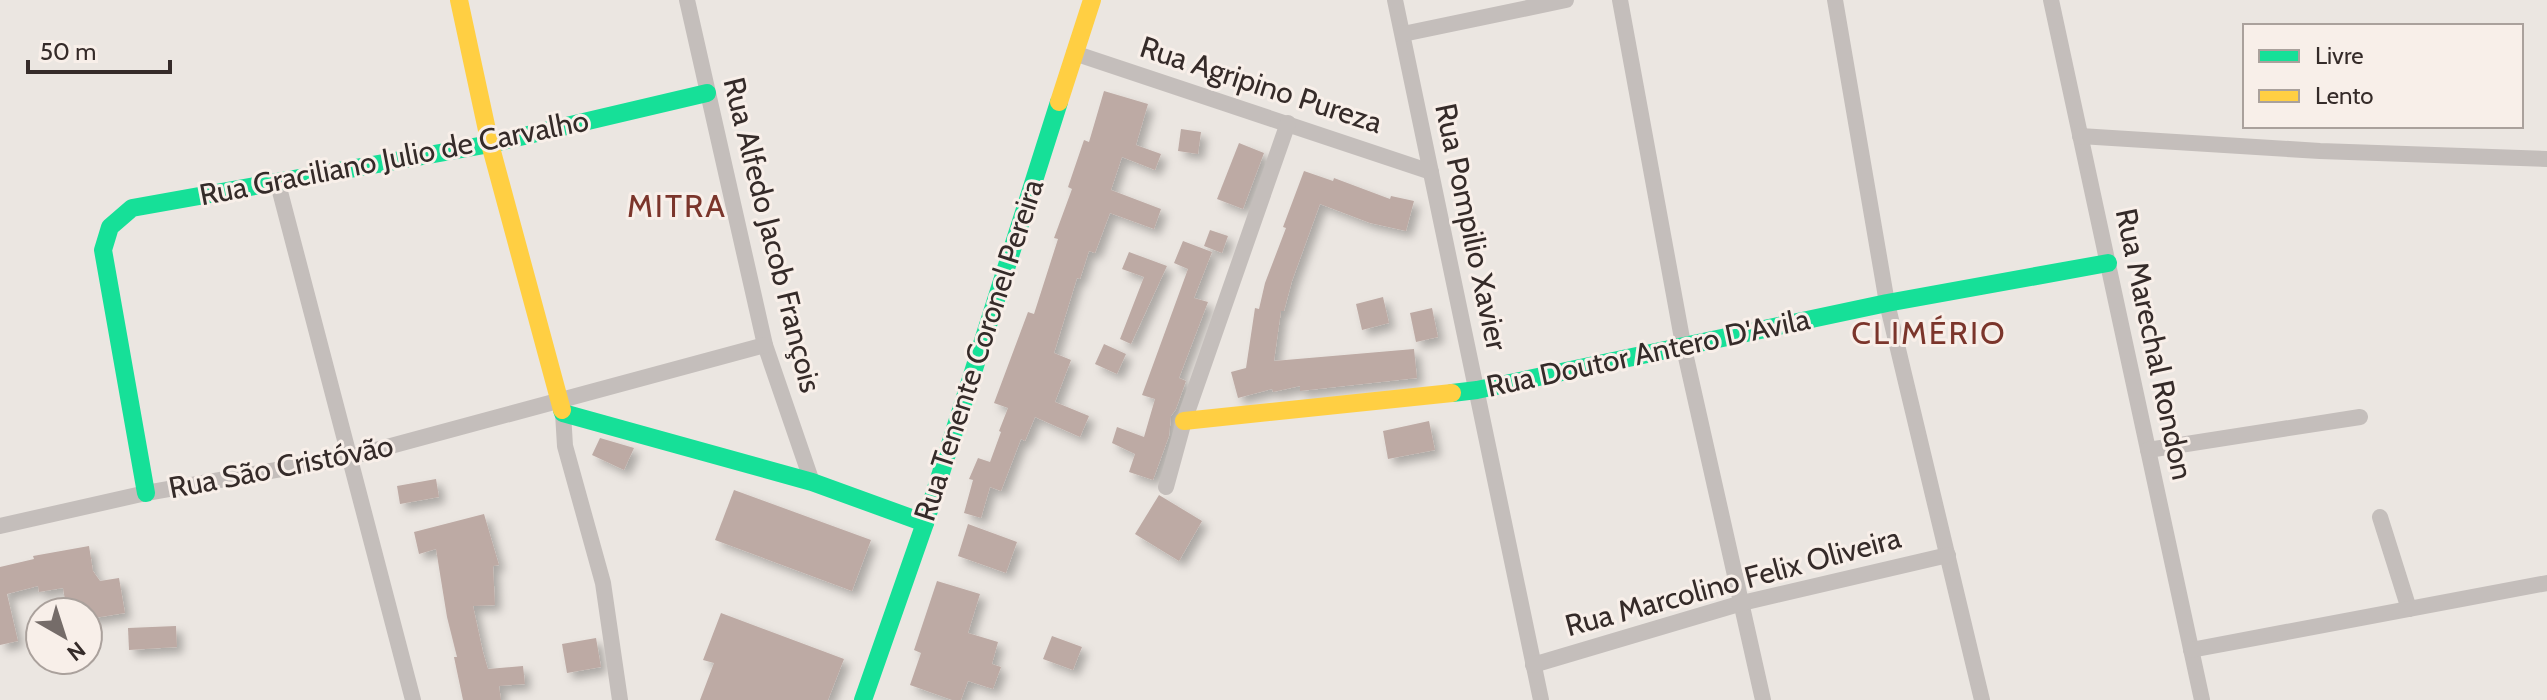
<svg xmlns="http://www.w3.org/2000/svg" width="2547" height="700" font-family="Cabin,sans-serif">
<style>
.building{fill:#bdaaa4;filter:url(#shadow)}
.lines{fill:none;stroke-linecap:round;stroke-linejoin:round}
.street{stroke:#c4bebb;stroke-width:16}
.fast{stroke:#16e098;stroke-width:18}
.slow{stroke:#ffcf43;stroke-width:18}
.labels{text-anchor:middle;stroke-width:6;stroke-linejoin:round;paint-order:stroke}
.street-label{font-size:30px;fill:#352b29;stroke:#f8efe9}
.neighbourhood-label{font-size:32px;letter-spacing:2px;fill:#7b352b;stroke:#f8efe9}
</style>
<defs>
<filter id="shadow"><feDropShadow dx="6" dy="6" stdDeviation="4" flood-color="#0004"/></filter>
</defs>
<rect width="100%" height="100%" fill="#ebe6e1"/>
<g class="building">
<path d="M1104 91 1148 104 1136 145 1161 154 1155 170 1122 157 1111 190 1161 209 1154 229 1110 213 1095 253 1089 251 1080 279 1077 278 1054 353 1071 360 1055 402 1089 416 1080 437 1035 417 1025 441 1021 439 1001 491 990 487 981 518 964 513 973 480 969 479 978 458 990 462 1001 432 999 431 1008 408 994 403 1028 312 1034 314 1058 239 1054 238 1072 189 1068 187 1084 140 1089 142Z"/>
<path d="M1181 129 1201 132 1198 154 1178 151Z"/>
<path d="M1239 143 1264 153 1243 209 1217 199Z"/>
<path d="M1304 171 1333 181 1334 178 1390 199 1391 196 1414 201 1406 231 1370 223 1320 204 1292 281 1284 311H1281L1274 361 1414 349 1417 378 1300 391V386L1273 392 1272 389 1238 398 1231 372 1246 368 1255 308 1259 309 1265 283 1286 228 1283 227Z"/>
<path d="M1210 230 1228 236 1222 253 1204 246Z"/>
<path d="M1183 241 1212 252 1194 298 1208 302 1179 378 1186 381 1176 409 1171 416 1169 436 1153 480 1129 472 1135 454 1112 443 1117 427 1144 437 1155 399 1142 395 1188 269 1174 263Z"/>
<path d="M1129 252 1167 266 1131 344 1120 339 1144 277 1122 269Z"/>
<path d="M1383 297 1389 323 1362 330 1356 304Z"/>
<path d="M1432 308 1438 337 1416 342 1410 313Z"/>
<path d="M1104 344 1126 354 1117 374 1095 364Z"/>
<path d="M1429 421 1435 450 1388 459 1383 431Z"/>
<path d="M600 438 634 448 624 470 592 455Z"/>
<path d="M436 479 439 497 400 504 397 486Z"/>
<path d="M734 490 871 540 852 591 715 540Z"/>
<path d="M1159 495 1202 521 1179 561 1135 534Z"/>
<path d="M484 514 499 565 493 566 495 605 473 606 483 652 488 669 523 666 525 684 499 686 501 700H463L454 657H457L447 617 436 549 419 554 414 532Z"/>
<path d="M968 524 1017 542 1006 573 958 556Z"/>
<path d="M89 546 93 571 100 581 119 578 125 613 88 619V612H67L63 588 39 592 38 586 7 594 18 641 0 645V567L34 559 33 556Z"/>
<path d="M937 581 980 594 968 633 998 642 992 664 1001 667 993 689 968 681 961 700H952L910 685 921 653 914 650Z"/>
<path d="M721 613 844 659 828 700H700L714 663 703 660Z"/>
<path d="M176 626 177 647 129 650 128 628Z"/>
<path d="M1052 636 1082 647 1073 670 1043 659Z"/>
<path d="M596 638 601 667 567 673 562 644Z"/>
</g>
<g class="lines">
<g class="street">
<path d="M687 0 765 345 812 482"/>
<path d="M1395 0 1541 700"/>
<path d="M1620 0 1683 344 1763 700"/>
<path d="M1835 0 1887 303 1982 700"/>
<path d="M2051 0 2202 700"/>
<path d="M1403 34 1566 0"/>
<path d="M1074 53 1431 172"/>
<path d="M2080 136 2320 151 2547 159"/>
<path d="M278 184 413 700"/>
<path d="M563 413 565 446 603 583 620 700"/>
<path d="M2148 450 2360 417"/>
<path d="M1166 487 1184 421 1288 123"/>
<path d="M2380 517 2409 609"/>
<path d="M0 526 146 493 350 457 765 345"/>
<path d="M2191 650 2547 583"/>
<path d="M1533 665 1742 603 1948 555"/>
</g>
<g class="fast">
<path d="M1452 393 1477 390 1887 303 2108 263"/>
<path d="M562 410 563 413 812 482 925 523"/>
<path d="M146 493 103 250 110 227 132 208 490 144 707 93"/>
<path d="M863 700 925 523 1059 102"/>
</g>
<g class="slow">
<path d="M459 0 490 144 562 410"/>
<path d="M1059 102 1092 0"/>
<path d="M1184 421 1452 393"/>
</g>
</g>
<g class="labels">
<g class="street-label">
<text transform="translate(1261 85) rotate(18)" y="10">Rua Agripino Pureza</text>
<text transform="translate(394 158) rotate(-11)" y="10">Rua Graciliano Julio de Carvalho</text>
<text transform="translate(1471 227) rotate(78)" y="10">Rua Pompilio Xavier</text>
<text transform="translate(772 235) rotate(76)" y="10">Rua Alfedo Jacob François</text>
<text transform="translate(2154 344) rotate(78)" y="10">Rua Marechal Rondon</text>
<text transform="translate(979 350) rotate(-72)" y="10">Rua Tenente Coronel Pereira</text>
<text transform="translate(1648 353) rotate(-12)" y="10">Rua Doutor Antero D'Avila</text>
<text transform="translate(281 467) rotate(-11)" y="10">Rua São Cristóvão</text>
<text transform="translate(1733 582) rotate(-15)" y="10">Rua Marcolino Felix Oliveira</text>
</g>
<g class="neighbourhood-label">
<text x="677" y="217">MITRA</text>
<text x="1929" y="344">CLIMÉRIO</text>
</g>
</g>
<rect x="2243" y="24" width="280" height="104" fill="#f8efe9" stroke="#aaa19c" stroke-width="2"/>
<rect x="2259" y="50" width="40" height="12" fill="#16e098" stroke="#aaa19c" stroke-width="2"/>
<text x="2315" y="64" font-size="24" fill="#352b29">Livre</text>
<rect x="2259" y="90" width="40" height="12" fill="#ffcf43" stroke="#aaa19c" stroke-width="2"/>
<text x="2315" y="104" font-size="24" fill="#352b29">Lento</text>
<g transform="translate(64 636) rotate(141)"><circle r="38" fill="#f8efe9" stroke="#aaa19c" stroke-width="2"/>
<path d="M0-6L14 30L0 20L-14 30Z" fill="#756c69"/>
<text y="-12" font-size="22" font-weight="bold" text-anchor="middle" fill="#352b29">N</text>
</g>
<path d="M28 60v12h142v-12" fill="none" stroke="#352b29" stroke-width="4"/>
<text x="40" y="60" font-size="24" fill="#352b29" stroke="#f8efe9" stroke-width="6" paint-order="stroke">50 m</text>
</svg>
